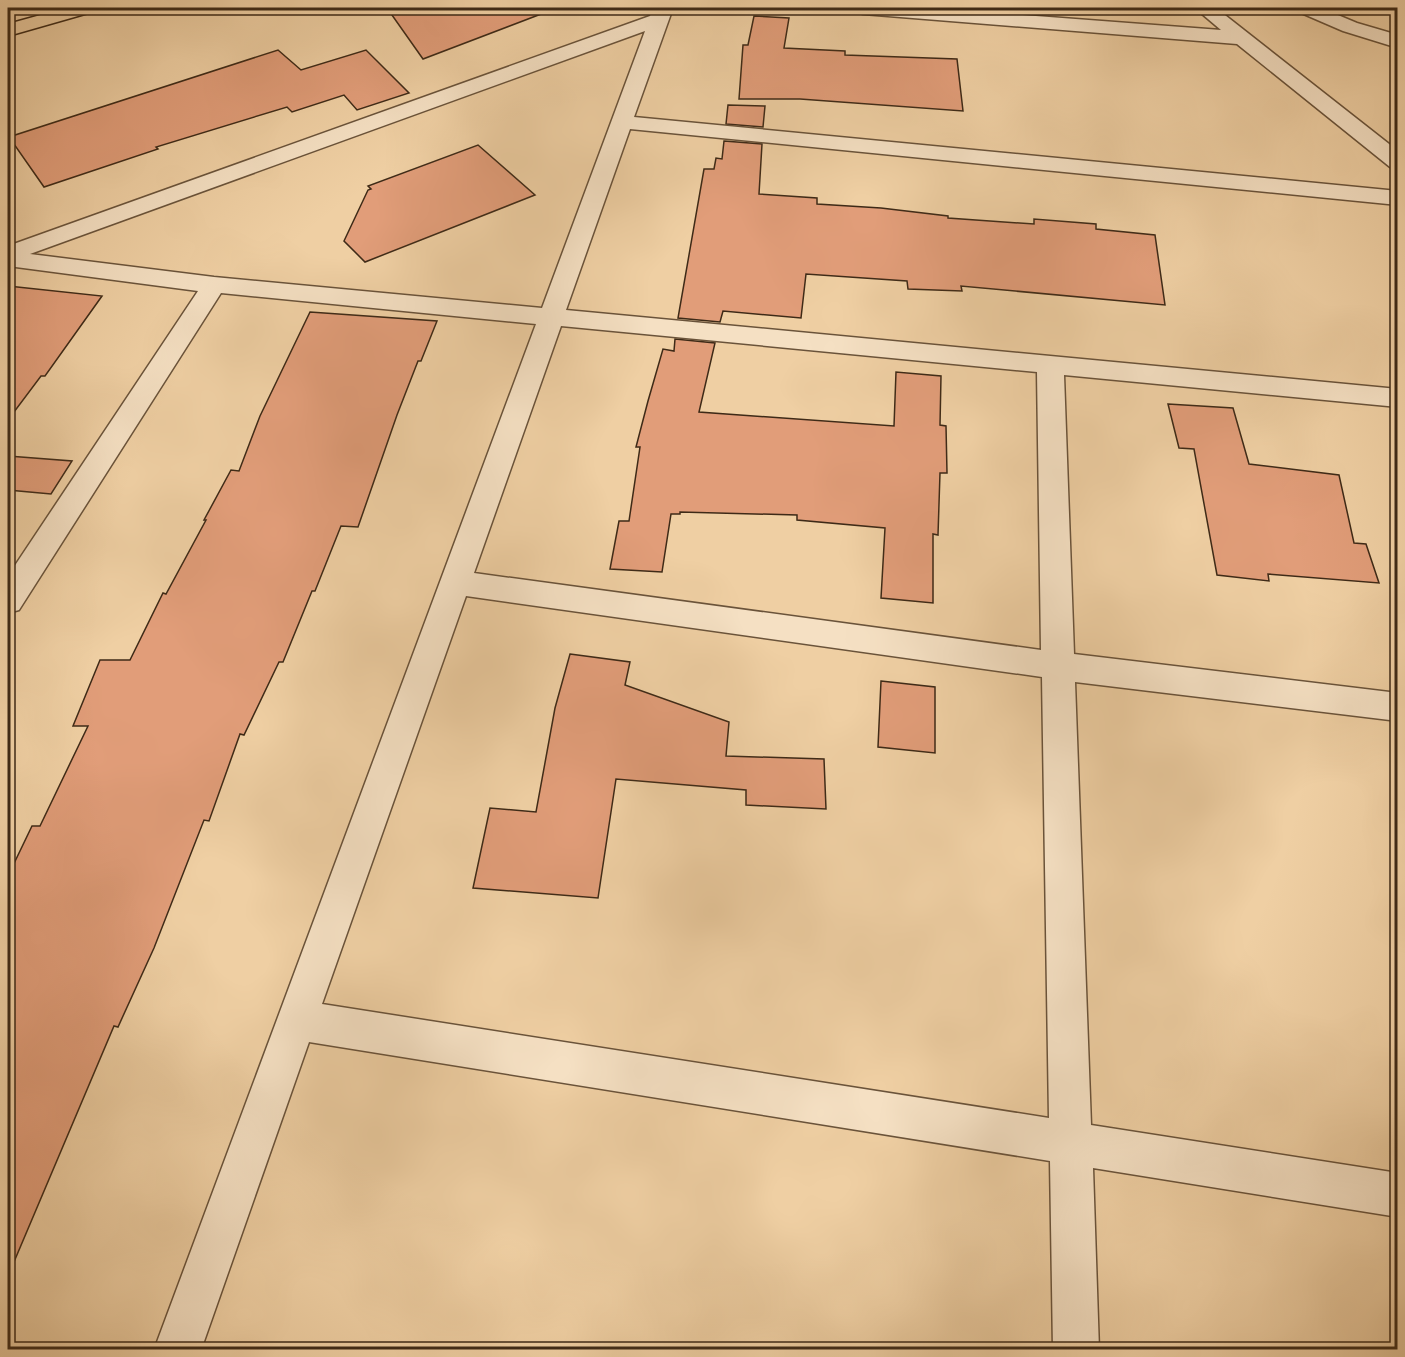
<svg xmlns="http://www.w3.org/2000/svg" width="1405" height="1357" font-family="'IM FELL DW Pica',serif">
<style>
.building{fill:#e19d79;stroke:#3e2a17;stroke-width:1.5}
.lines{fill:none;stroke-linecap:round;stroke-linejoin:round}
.street-casing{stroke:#6a533a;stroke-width:3}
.primary-casing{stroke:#3e2a17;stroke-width:3}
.street{fill:#f5e0c3;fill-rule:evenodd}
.primary{fill:#efcfa3;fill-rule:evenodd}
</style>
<rect width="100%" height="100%" fill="#efcfa3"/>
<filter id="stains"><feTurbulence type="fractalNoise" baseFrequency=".00333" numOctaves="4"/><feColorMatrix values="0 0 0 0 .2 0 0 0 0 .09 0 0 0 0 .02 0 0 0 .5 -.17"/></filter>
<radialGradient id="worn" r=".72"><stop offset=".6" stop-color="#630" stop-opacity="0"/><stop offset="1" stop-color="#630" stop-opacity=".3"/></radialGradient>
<g class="building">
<path d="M387 8H548L549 11 423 59Z"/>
<path d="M754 16 789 18 784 48 845 51V55L957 59 963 111 800 99H739L743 45H748Z"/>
<path d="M278 50 301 70 366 50 409 93 357 110 344 95 292 112 287 107 156 147 158 149 44 187 9 137Z"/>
<path d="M728 105 765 106 763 127 726 124Z"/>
<path d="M724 141 762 144 759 194 817 198V204L881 208 948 216V218L1034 224V219L1096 224V229L1155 235 1165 305 961 286 962 291 908 289 907 281 806 274 801 318 723 311 720 322 678 318 704 169H714L716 158 722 159Z"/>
<path d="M478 145 535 195 365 262 344 241 368 190 371 189 368 186Z"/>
<path d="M8 286 102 296 45 376H41L8 420Z"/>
<path d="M310 312 437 321 421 361H418L397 415 358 527 341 526 315 591H312L283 662H279L244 735 240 734 209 821 204 820 154 948 118 1027 114 1026 8 1276V876L32 826H40L88 726H73L100 660H130L163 593 166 594 206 520H204L231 470 239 471 260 416Z"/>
<path d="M675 339 715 343 699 412 894 426 896 372 941 376 940 425 946 426 947 473H940L938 535 933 534V603L881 598 885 528 797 520V515L680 512V514H671L662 572 610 569 619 521H629L640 447H636L648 401 663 349 674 351Z"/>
<path d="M1168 404 1233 408 1249 464 1339 475 1354 543 1366 544 1379 583 1268 574 1269 581 1217 575 1194 449 1179 448Z"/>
<path d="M8 456 72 461 51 494 8 490Z"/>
<path d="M570 654 630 662 625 685 729 722 726 756 824 759 826 809 746 805V790L616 779 598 898 473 888 490 808 536 812 555 708Z"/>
<path d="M881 681 935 687V753L878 747Z"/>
</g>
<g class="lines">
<defs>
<g id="street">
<path d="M654 8H673L634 117 1398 191V205L630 129 566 310 1398 389V407L1064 375 1074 654 1398 693V721L1075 682 1091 1125 1398 1173V1217L1093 1168 1099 1350H1053L1050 1161 309 1042 201 1350H154L536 324 221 293 19 610 8 613V576L198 291 8 266V246L650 16ZM645 31 542 308 214 277 30 254ZM561 326 1037 372 1041 650 474 573ZM466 596 1042 677 1049 1118 322 1004Z"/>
<path d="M853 8H930L1221 30 1195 8H1216L1398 151V169L1390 167 1237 44 863 14 856 12Z"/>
<path d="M1296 8H1321L1357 23 1398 35V48L1343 31 1299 12Z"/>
</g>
<path id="primary" d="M66 8H95L92 12 8 36V24Z"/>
</defs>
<use href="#street" class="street-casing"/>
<use href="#primary" class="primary-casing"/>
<use href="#street" class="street"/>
<use href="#primary" class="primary"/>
</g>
<rect width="1405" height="1357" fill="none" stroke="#efcfa3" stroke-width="30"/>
<rect x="9" y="9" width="1387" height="1339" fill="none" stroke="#3e2a17" stroke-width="3"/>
<rect x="15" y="15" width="1375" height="1327" fill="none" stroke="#3e2a17" stroke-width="1.5"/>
<rect width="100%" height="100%" filter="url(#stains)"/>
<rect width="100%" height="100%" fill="url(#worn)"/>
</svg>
